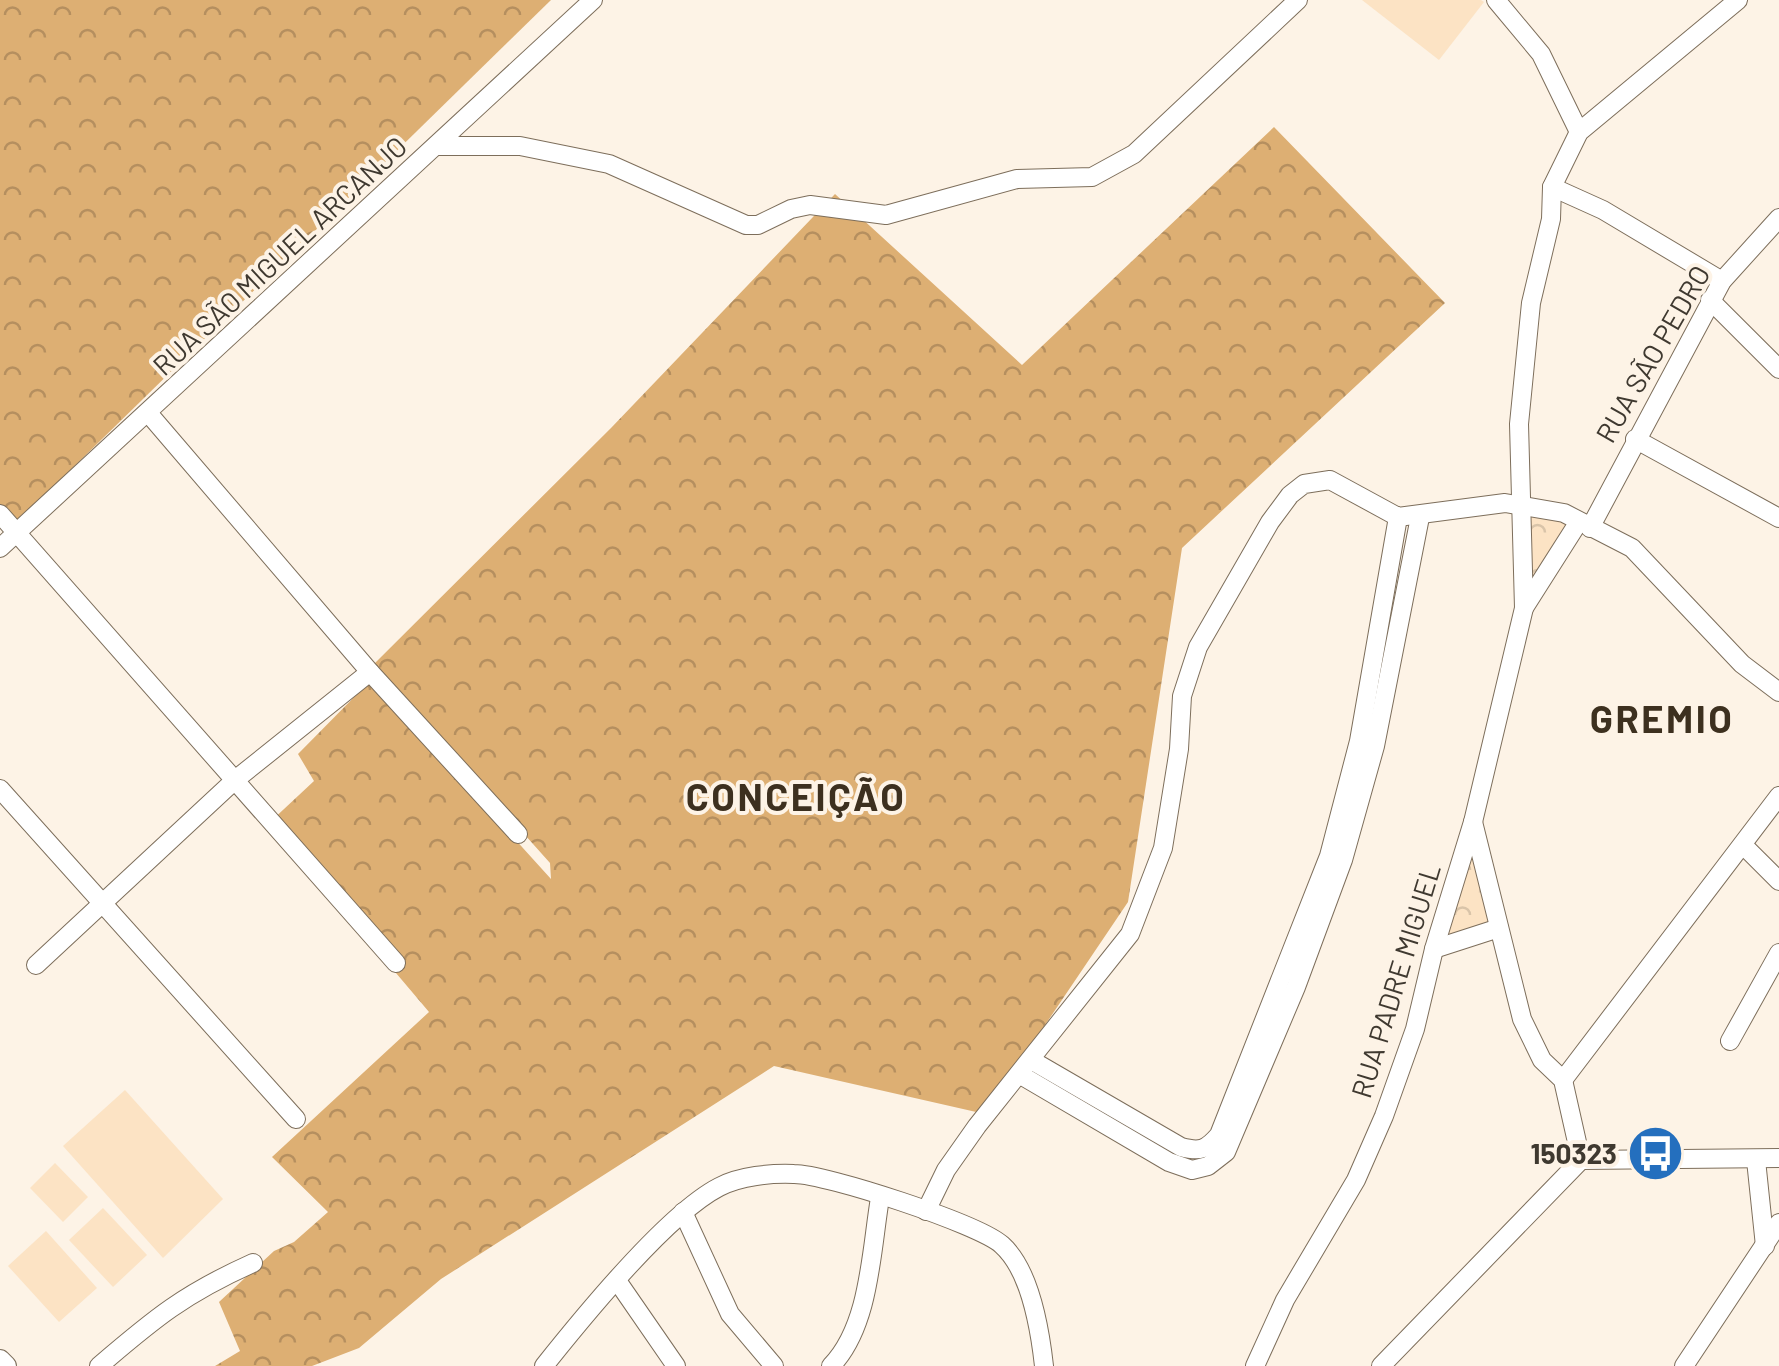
<svg xmlns="http://www.w3.org/2000/svg" width="1779" height="1366" font-family="Barlow,sans-serif">
<style>
.forest{fill:url(#forest-crowns)}
.park{fill:url(#park-crowns)}
.pitch{fill:#fce3c4}
.lines{fill:none;stroke-linecap:round;stroke-linejoin:round}
.minor-casing{stroke:#7d6e5b;stroke-width:20}
.major-casing{stroke:#7d6e5b;stroke-width:22}
.minor{stroke:#fff;stroke-width:18}
.major{stroke:#fff;stroke-width:20}
.labels{text-anchor:middle;stroke-width:8;stroke-linejoin:round;paint-order:stroke}
.street-label{font-size:28px;fill:#3f3930;stroke:#fdf3e6}
.poi-label{font-size:28px;font-weight:bold;fill:#3f3930;stroke:#fdf3e6;text-anchor:end}
.district-label{font-size:38px;font-weight:bold;letter-spacing:2.5px;fill:#3d301f;stroke:#fdf3e6}
</style>
<defs>
<pattern id="forest-crowns" width="20" height="18" patternUnits="userSpaceOnUse" patternTransform="scale(2.5)"><rect width="20" height="18" fill="#ddaf73"/><path d="M2 6a3 3 0 1 1 6 0M12 15a3 3 0 1 1 6 0" fill="none" stroke="#b58f5f"/></pattern>
<pattern id="park-crowns" width="20" height="18" patternUnits="userSpaceOnUse" patternTransform="scale(2.5)"><rect width="20" height="18" fill="#fce3c4"/><path d="M2 6a3 3 0 1 1 6 0M12 15a3 3 0 1 1 6 0" fill="none" stroke="#d9c4a9"/></pattern>
</defs>
<rect width="100%" height="100%" fill="#fdf3e6"/>
<g class="forest">
<path d="M0 0H551L6 533 0 526Z"/>
<path d="M1274 127 1445 303 1182 548 1128 902 985 1114 774 1066 441 1279 359 1348 312 1366H215L240 1351 219 1302 274 1251 294 1242 328 1212 272 1157 429 1012 269 823 314 781 298 754 371 680 551 879 550 863 373 665 611 428 835 194 1022 365Z"/>
</g>
<g class="park">
<path d="M1523 510 1574 523 1529 593Z"/>
<path d="M1470 829 1506 936 1438 945Z"/>
</g>
<g class="pitch">
<path d="M1362 0H1481L1484 2 1439 60Z"/>
<path d="M125 1090 223 1199 163 1258 63 1146Z"/>
<path d="M55 1163 88 1197 63 1222 30 1188Z"/>
<path d="M103 1208 147 1255 113 1287 69 1240Z"/>
<path d="M46 1231 97 1288 59 1322 8 1266Z"/>
</g>
<g class="lines">
<defs>
<g id="minor">
<path d="M1496 0 1541 54 1579 132"/>
<path d="M439 146H520L609 164 746 225H758L791 209 810 205 886 215 1017 179 1092 177 1134 154 1298 0"/>
<path d="M1552 187 1603 210 1722 281"/>
<path d="M1710 300 1779 369"/>
<path d="M149 414 370 672 518 834"/>
<path d="M1635 439 1779 518"/>
<path d="M0 514 396 963"/>
<path d="M1590 528 1722 281 1779 218"/>
<path d="M0 548 593 0"/>
<path d="M1524 608 1578 523"/>
<path d="M0 789 296 1119"/>
<path d="M1473 822 1522 1019 1542 1060 1563 1080 1581 1160"/>
<path d="M1743 845 1779 881"/>
<path d="M1434 949 1499 928"/>
<path d="M36 965 235 780 370 672"/>
<path d="M1730 1041 1779 953"/>
<path d="M1031 1060 1181 1147C1200 1152 1206 1150 1219 1135L1329 856 1359 741 1398 517"/>
<path d="M1019 1074 1169 1162 1192 1170 1208 1166 1226 1152 1296 987 1343 860 1375 746 1420 517"/>
<path d="M1563 1080 1779 796"/>
<path d="M1581 1160 1779 1158"/>
<path d="M1756 1160 1765 1246"/>
<path d="M926 1211 946 1170 977 1126 1130 934 1163 848 1179 749 1182 696 1198 647 1270 522 1290 495 1304 484 1330 480 1398 517 1505 503 1564 513 1632 548 1742 664 1779 692"/>
<path d="M683 1212 730 1314 774 1366"/>
<path d="M618 1282 676 1366"/>
<path d="M99 1366C155 1318 184 1294 253 1263"/>
<path d="M544 1366C583 1317 667 1214 719 1187 740 1176 771 1173 794 1174 826 1174 979 1224 1002 1245 1030 1270 1040 1330 1044 1366"/>
<path d="M831 1366C870 1326 871 1251 880 1198"/>
<path d="M1255 1366 1285 1300 1356 1180 1384 1116 1415 1029 1434 949 1473 822 1524 608 1519 424 1531 303 1551 219 1552 187 1579 132 1738 0"/>
<path d="M1381 1366 1581 1160"/>
<path d="M1684 1366 1779 1223"/>
</g>
<path id="major" d="M0 1360 6 1366"/>
</defs>
<use href="#minor" class="minor-casing"/>
<use href="#major" class="major-casing"/>
<use href="#minor" class="minor"/>
<use href="#major" class="major"/>
</g>
<defs>
<symbol id="bus-disc" viewBox="-11 -11 22 22"><circle r="9.5" fill="#246fbe" stroke="#fdf3e6"/><path d="M-5-6H5V4H4V6H2V4H-2V6H-4V4H-5ZM-3.5-4V0h7V-4ZM-3.5 1.2v1.5H-2V1.2ZM2 1.2v1.5H3.5V1.2Z" fill="#fff"/></symbol>
</defs>
<g fill-rule="evenodd">
<use href="#bus-disc" x="1624" y="1122" width="63" height="63"/>
</g>
<g class="labels">
<g class="street-label">
<text transform="translate(280 256) rotate(-43)" y="10">RUA SÃO MIGUEL ARCANJO</text>
<text transform="translate(1653 354) rotate(-60)" y="10">RUA SÃO PEDRO</text>
<text transform="translate(1396 981) rotate(-73)" y="10">RUA PADRE MIGUEL</text>
</g>
<g class="poi-label">
<text x="1617" y="1164">150323</text>
</g>
<g class="district-label">
<text x="1662" y="733">GREMIO</text>
<text x="796" y="811">CONCEIÇÃO</text>
</g>
</g>
</svg>
